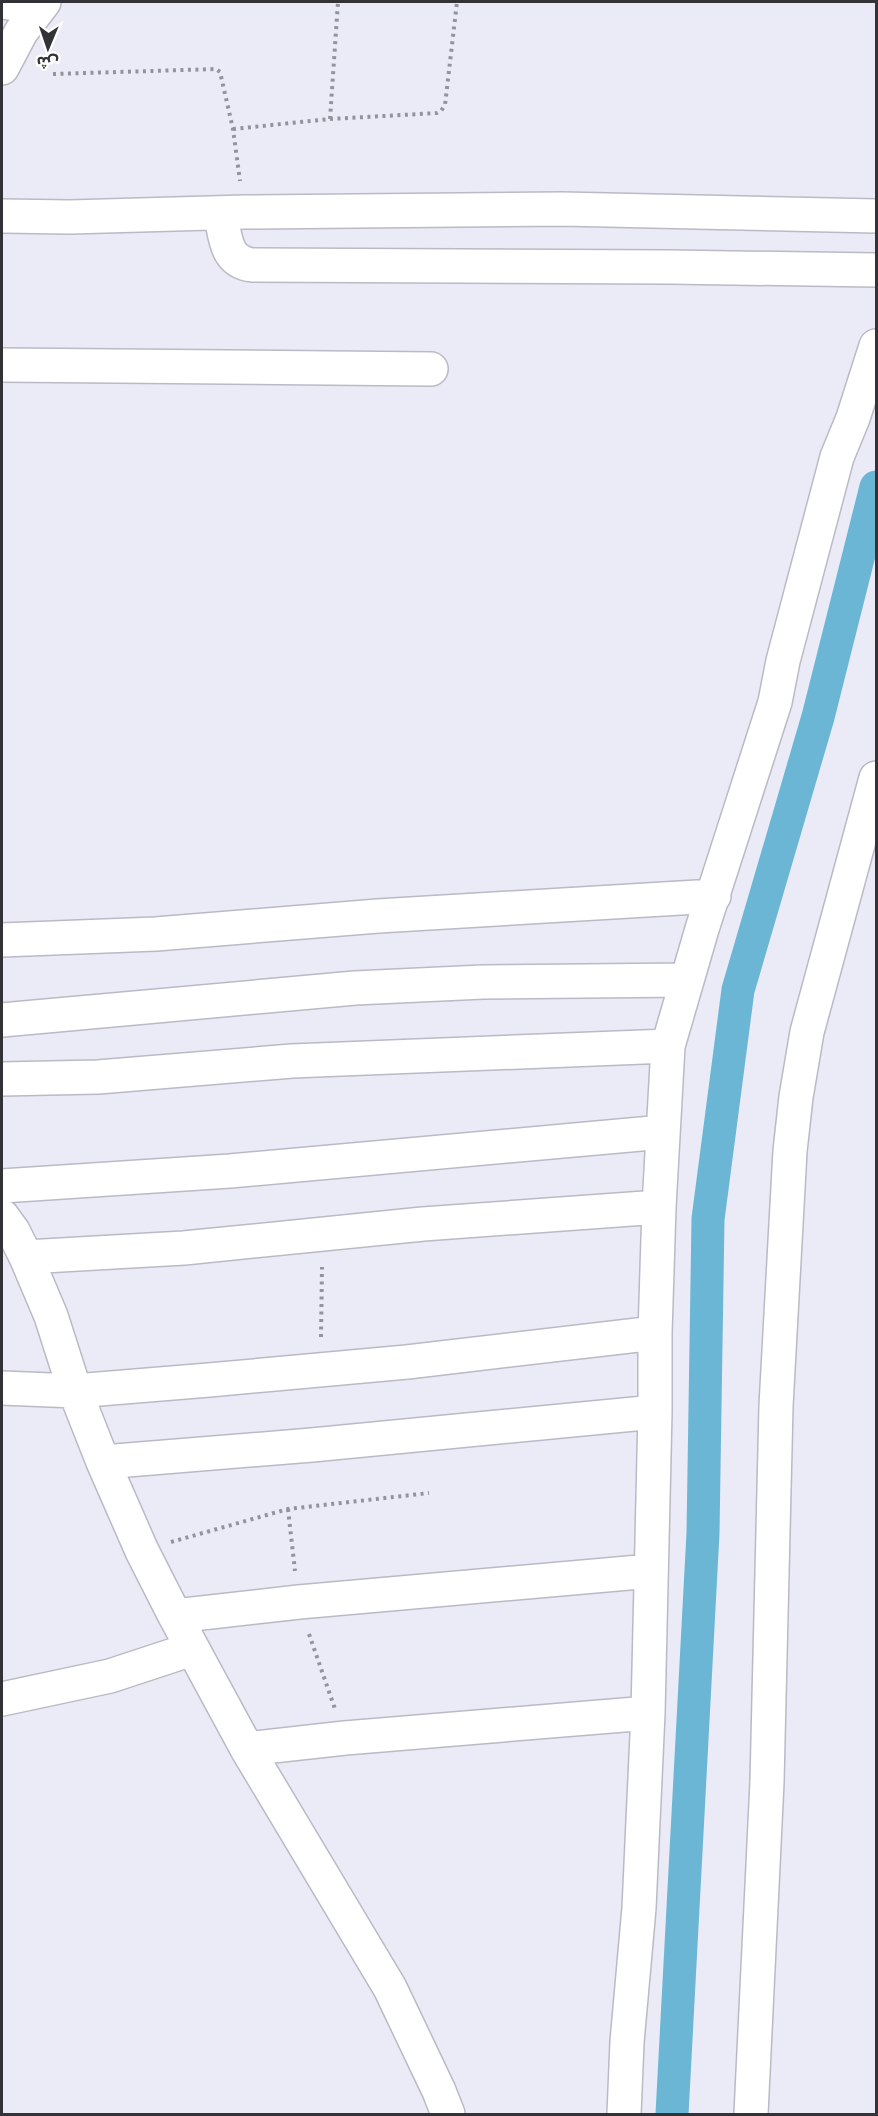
<svg xmlns="http://www.w3.org/2000/svg" width="878" height="2116" font-family="'Public Sans','Noto Sans Arabic',sans-serif">
<style>
.lines{fill:none;stroke-linecap:round;stroke-linejoin:round}
.canal{stroke:#6bb6d4;stroke-width:33}
.minor-casing{stroke:#b9bac5;stroke-width:36}
.tertiary-casing{stroke:#b9bac5;stroke-width:36}
.path{stroke:#93949b;stroke-width:4;stroke-dasharray:3 4.5;stroke-linecap:butt}
.minor{stroke:#fff;stroke-width:33}
.tertiary{stroke:#fff;stroke-width:33}
</style>
<rect width="100%" height="100%" fill="#eaebf6"/>
<g class="lines">
<path class="canal" d="M672 2114 703 1533 708 1219 738 990 818 717 876 487"/>
<g class="minor-casing">
<path id="minor" d="M3 2 39 8
M2 68 21 32 44 2
M220 213C226 236 224 261 252 265L669 267 876 270
M2 216 70 217 245 212 562 209 876 216
M2 365 431 369
M2 940 156 934 378 916 714 896
M2 1020 355 988 483 982 687 980
M2 1079 98 1077 292 1061 668 1046
M2 1186 230 1171 663 1132
M2 1216 13 1231 26 1257 51 1316 75 1391 103 1462 142 1551 175 1616 247 1749 390 1988 439 2091 448 2114
M26 1257 184 1248 423 1224 659 1207
M2 1388 75 1391 209 1380 407 1362 655 1333
M103 1462 312 1445 655 1412
M175 1616 299 1602 651 1571
M2 1699 110 1676 192 1649
M247 1749 345 1738 648 1713
M624 2114 627 2042 639 1908 648 1713 655 1412V1333L659 1207 668 1046 702 929 775 702 783 661 837 457 853 418 876 346"/>
</g>
<g class="tertiary-casing">
<path id="tertiary" d="M751 2114 767 1782 776 1406 790 1151 796 1097 807 1032 876 778"/>
</g>
<path class="path" d="M53 74 216 69 220 72 233 129 240 181
M330 119 338 2
M233 129 330 119 437 113 441 111 445 105 457 2
M321 1337 322 1267
M288 1509 295 1571
M171 1542 288 1509 429 1493
M309 1634 335 1709"/>
<use href="#minor" class="minor"/>
<use href="#tertiary" class="tertiary"/>
</g>
<rect width="878" height="2116" fill="none" stroke="#333337" stroke-width="6"/>
<g transform="translate(48 48) rotate(182)" stroke="#ffffff" stroke-width="4.5" paint-order="stroke">
<path d="M0-4.5L10 22L0 15L-10 22Z" fill="#333337"/>
<text y="-9" font-size="16" font-weight="bold" text-anchor="middle" fill="#333337">ش</text>
</g>
</svg>
